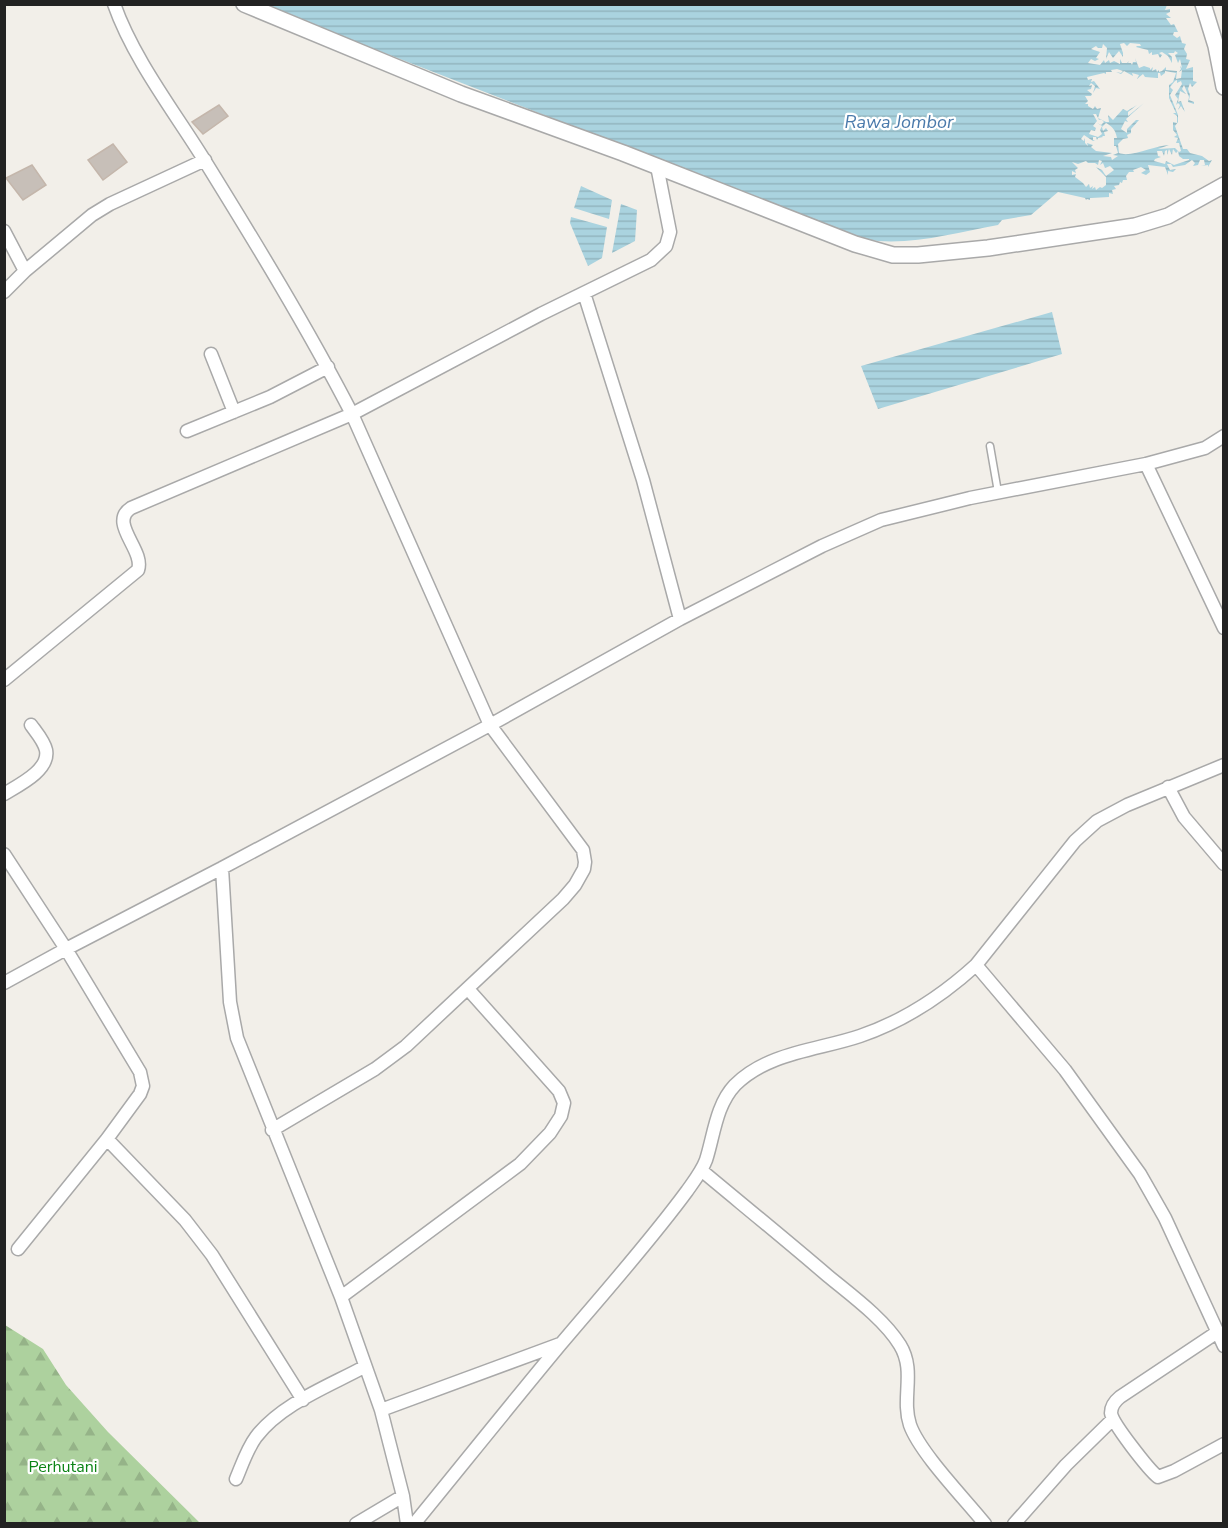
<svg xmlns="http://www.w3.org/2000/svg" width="1228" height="1528" font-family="'Nunito Sans',sans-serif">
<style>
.forest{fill:url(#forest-firs)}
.water{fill:url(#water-rules);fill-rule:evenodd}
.building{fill:#c7bfb8;stroke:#c4b6ab;stroke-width:1.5}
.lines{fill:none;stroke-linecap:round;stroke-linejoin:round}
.service-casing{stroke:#a9a9a9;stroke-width:9}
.minor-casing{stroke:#a9a9a9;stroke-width:15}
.tertiary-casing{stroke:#a9a9a9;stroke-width:18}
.service{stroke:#fff;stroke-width:6}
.minor{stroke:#fff;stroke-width:12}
.tertiary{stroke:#fff;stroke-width:15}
.labels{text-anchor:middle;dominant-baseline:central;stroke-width:4.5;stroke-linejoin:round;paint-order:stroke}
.park-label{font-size:16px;fill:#0c8416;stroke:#fff}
.water-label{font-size:18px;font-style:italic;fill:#4a7aab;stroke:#fff}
</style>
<defs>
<pattern id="forest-firs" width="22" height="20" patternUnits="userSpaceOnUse" patternTransform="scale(1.5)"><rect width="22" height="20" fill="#add19e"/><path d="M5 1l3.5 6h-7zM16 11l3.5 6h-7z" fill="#95b388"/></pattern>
<pattern id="water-rules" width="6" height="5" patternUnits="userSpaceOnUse" patternTransform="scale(1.5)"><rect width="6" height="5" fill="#aad3df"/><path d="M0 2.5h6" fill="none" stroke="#92b5bf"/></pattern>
</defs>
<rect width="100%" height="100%" fill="#f2efe9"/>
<path class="forest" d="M5 1325 43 1349 66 1385 108 1432 200 1523H5Z"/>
<path class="water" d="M261 5H1167L1165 10 1170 9V12L1166 14 1171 18H1166L1171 25 1174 24 1178 32H1174L1173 35 1177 38 1180 36 1182 43 1186 44 1184 49 1187 54 1186 59 1190 60 1186 69 1193 67V81L1197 82 1192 87 1190 83 1188 89 1190 95 1189 100 1194 102V104L1188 102 1189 97 1184 85 1182 89 1186 94 1180 91 1178 102 1181 101 1185 112 1181 106 1178 110 1180 105 1178 103 1176 105 1178 99 1175 95 1182 84 1181 81 1177 83V80L1175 81 1170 87 1173 90 1170 95 1178 115V122L1175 126 1183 149H1187L1190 153 1202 156 1209 161 1212 160 1208 167V165L1201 166 1205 165 1204 160H1200L1198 165 1193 166 1195 163 1192 160 1185 165 1173 167 1171 164H1167L1170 170 1176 169 1173 172 1168 171V175L1165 167 1148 165 1150 172 1146 175 1141 173 1146 170 1141 167 1133 170 1134 172H1129L1126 176 1127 180H1123L1122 183 1120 182 1119 185 1114 186 1116 189 1112 190 1113 194 1109 193V197L1090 198V200L1087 199 1086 200 1085 198 1058 192 1031 215 1002 220 998 225C959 232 918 244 878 241 854 239 829 225 807 217ZM1124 43 1127 46 1130 43 1140 44 1141 46H1137L1136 47 1148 50 1149 54 1152 52V55L1158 54 1160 58 1162 55 1159 53 1162 52 1168 56 1172 63V57L1168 53H1174L1175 51 1178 53 1175 55 1178 63 1180 59 1182 68 1180 66 1181 69 1179 72 1182 70 1181 78 1176 79 1177 71 1166 70V67L1162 71 1159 72V70L1157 72 1156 69 1152 71 1153 67 1150 70V68L1144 66 1139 68 1135 58 1136 62H1133L1132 65 1131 63H1128L1129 61 1127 63H1122L1120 59V64L1114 61 1110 63 1109 60 1105 63 1104 60 1100 65 1088 63 1091 59 1095 61 1099 59 1096 58 1100 52 1091 49 1096 46 1098 48H1102L1103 44 1107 48 1106 59 1109 52 1113 58 1119 51 1123 57V53L1127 55 1123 53 1120 44ZM1117 69 1123 71 1121 73 1116 72 1121 74 1124 71 1133 76 1132 73 1139 75 1137 79 1143 74 1145 77 1158 78V73H1160L1161 76 1165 73V71L1176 73 1173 82 1169 85V98L1176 113H1173L1177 116V123L1173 122V130L1177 135 1174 137 1178 138 1176 143H1179L1181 151 1179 152 1175 148 1158 149 1169 145C1156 145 1131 158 1119 153L1118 144 1123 139 1128 138 1127 135 1131 133V129L1139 120H1136L1127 129V133L1121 129 1125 121 1128 122 1126 119 1144 103 1128 116V112L1137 105 1127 111 1123 109 1113 120 1108 115 1109 122H1106L1098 118 1099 120 1101 119 1104 122 1101 125 1097 123 1102 126 1100 130 1102 134 1098 137 1089 134 1091 130 1095 131 1096 128 1093 126 1097 121 1093 114H1096L1098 118 1101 108 1097 109 1095 106 1093 109 1088 106V104H1085L1088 101 1085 96H1091L1092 94 1087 90 1091 89 1092 85 1089 86 1091 83 1095 86 1093 93 1096 88 1100 89 1094 81 1091 82 1092 79 1088 80 1087 77 1104 73 1106 74V72H1112L1111 70ZM1106 123C1111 126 1115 128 1117 138H1114V146H1116L1118 153 1113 155 1118 156 1112 160 1111 157 1103 156 1112 153 1096 151 1091 147 1093 145 1087 143 1088 146 1085 143V138L1084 141 1081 139 1084 135 1093 141 1095 140H1093V137H1096L1097 140 1098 138 1103 137 1102 136H1105L1104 132 1108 131 1106 128 1103 131 1102 127ZM1169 149 1172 155 1173 149 1176 153 1178 151 1179 156 1183 159H1189V160L1174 165 1166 161 1165 164 1154 161 1155 159 1161 157 1158 156 1157 151H1162L1164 156 1165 151 1167 150V155ZM1099 160 1102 161 1100 165 1103 163 1105 168 1110 166 1114 170 1106 176 1102 170 1096 167 1106 177V185L1102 188 1100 187 1096 190 1095 187 1092 189 1093 186 1090 188 1089 184 1086 187 1083 183 1075 177 1076 174 1072 175V171L1076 173 1075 170 1078 168 1072 162 1078 164 1086 161 1088 163H1095L1098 165Z
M581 186 612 200 609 219 574 208Z
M621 204 637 210 635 241 612 253Z
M571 217 607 227 602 258 588 266 570 223Z
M1052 312 1062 354 878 409 861 366Z"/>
<path class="building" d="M219 105 228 116 203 134 192 122Z
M113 144 127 162 103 180 88 160Z
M32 165 46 185 23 200 6 178Z"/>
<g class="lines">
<g class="service-casing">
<path id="service" d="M990 446 998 492"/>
</g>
<g class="minor-casing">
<path id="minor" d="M114 4C133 58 173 110 203 158 255 242 307 327 352 414L490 725 583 850 585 862 584 869 575 885 563 899 406 1046 375 1069 272 1130
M4 231 25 271
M4 292 25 271 92 215 110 204 205 160
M584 293 643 480 680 619
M211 354 234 412
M187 431 270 397 328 367
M1146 464 1224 628
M4 680 138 570C145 550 108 523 131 508L352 414 541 314 651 260 666 246 670 232 657 166
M1168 787 1184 817 1224 864
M4 794C19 785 50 770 46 750 44 741 36 732 31 725
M4 854 66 949 140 1072 143 1086 140 1094 107 1139 18 1249
M222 868 230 1002 237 1038 341 1297 381 1410 403 1496 407 1524
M976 965 1065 1070 1140 1174 1165 1218 1224 1346
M4 983 66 949 222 868 490 725 680 619 822 546 881 520 970 498 1146 464 1205 448 1224 436
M107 1139 185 1220 212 1255 303 1400
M701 1170C743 1205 786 1240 828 1276 851 1295 884 1319 900 1345 916 1371 901 1398 910 1425 920 1453 965 1499 985 1524
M341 1297 520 1164 550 1133 561 1116 564 1103 559 1091 468 989
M1216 1333 1120 1397C1115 1401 1111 1406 1111 1413 1112 1423 1149 1470 1158 1477L1174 1471 1224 1444
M381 1410 560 1344
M236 1479C242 1465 247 1449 256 1437 281 1404 329 1386 364 1367
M356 1524 403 1496
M414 1524C463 1464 511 1404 560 1345 603 1294 648 1244 687 1191 694 1181 702 1171 706 1160 714 1135 716 1105 735 1085 768 1052 819 1050 860 1036 904 1021 942 996 976 965L1075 841 1097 821 1127 805 1224 765
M1014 1524 1066 1465 1113 1419"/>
</g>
<g class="tertiary-casing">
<path id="tertiary" d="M244 4 461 94 623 153 855 244 893 255H918L988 248 1135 226 1168 216 1224 185
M1203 4 1216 46 1224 87"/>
</g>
<use href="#service" class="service"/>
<use href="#minor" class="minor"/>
<use href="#tertiary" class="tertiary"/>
</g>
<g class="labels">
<g class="park-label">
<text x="63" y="1467">Perhutani</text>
</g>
<g class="water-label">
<text x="899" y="122">Rawa Jombor</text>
</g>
</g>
<rect width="1228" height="1528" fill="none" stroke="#222222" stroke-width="12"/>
</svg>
